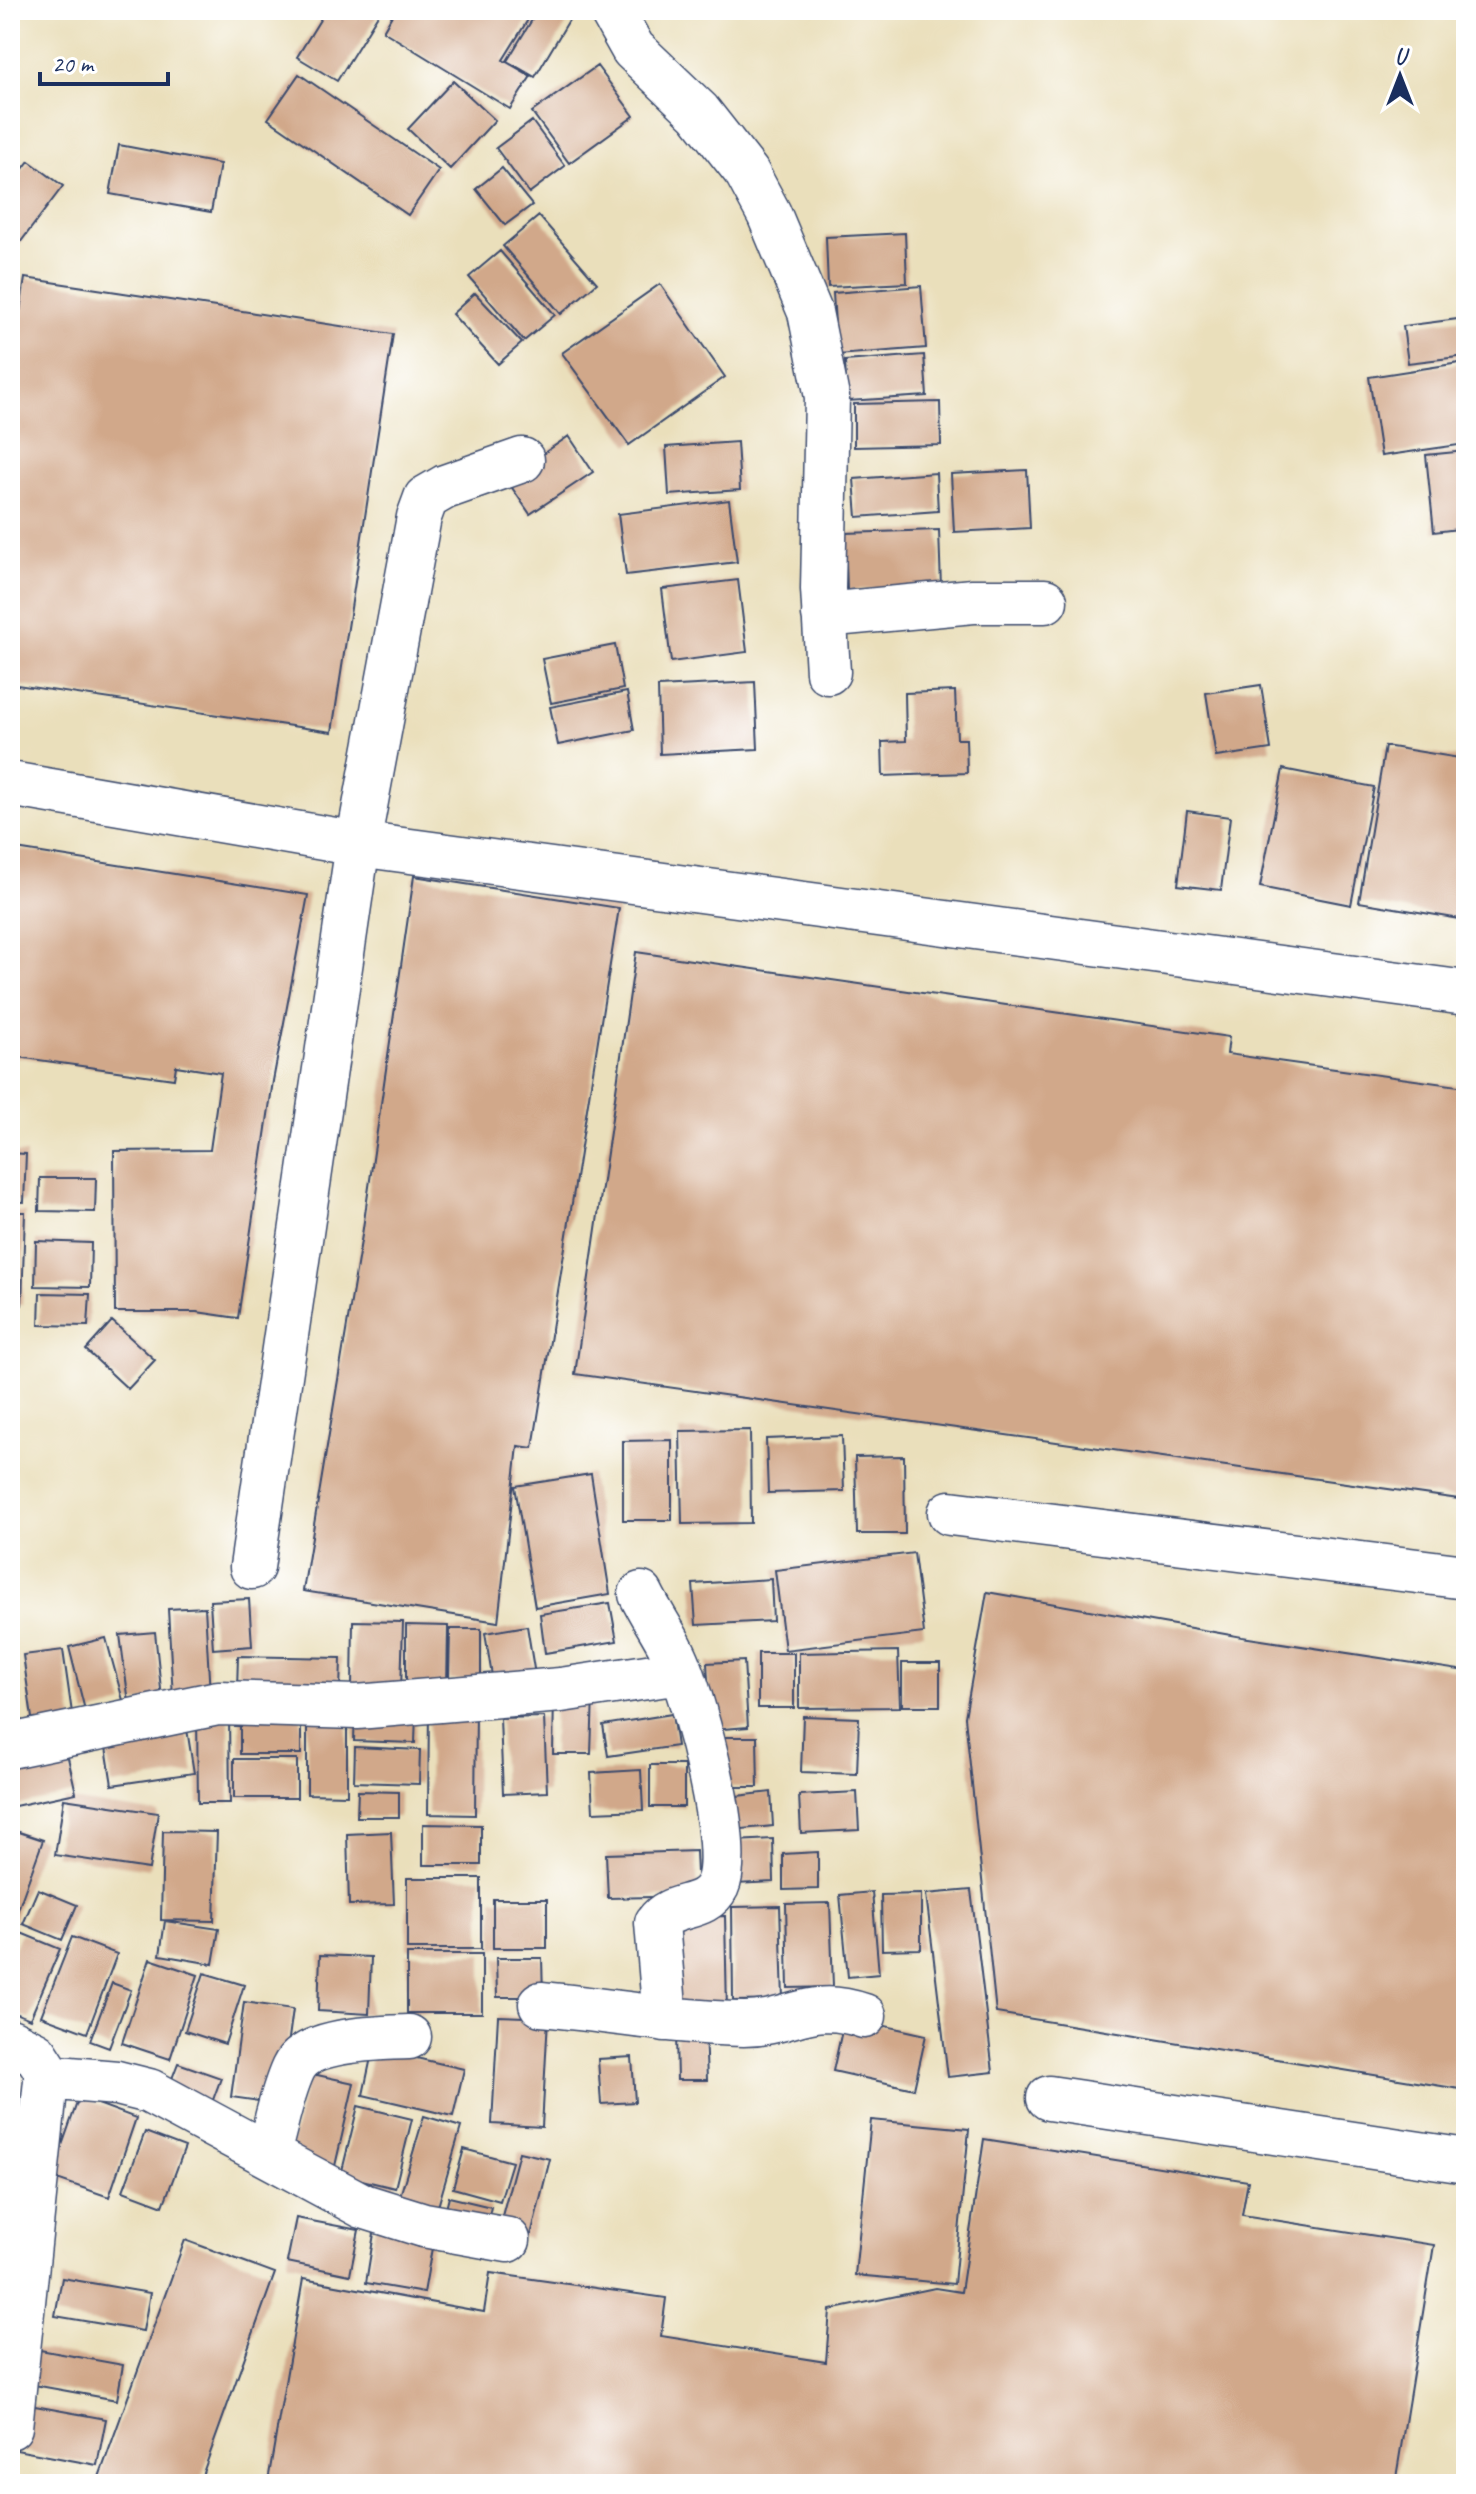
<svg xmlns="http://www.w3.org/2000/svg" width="1476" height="2494" font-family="Caveat,sans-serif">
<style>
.building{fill:#d1a88a}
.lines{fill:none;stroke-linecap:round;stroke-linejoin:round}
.minor-casing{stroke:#3a496c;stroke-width:47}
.minor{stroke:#fff;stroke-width:44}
</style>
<rect width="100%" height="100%" fill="#fff"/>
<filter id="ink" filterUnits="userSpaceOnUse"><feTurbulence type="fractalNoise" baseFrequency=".0125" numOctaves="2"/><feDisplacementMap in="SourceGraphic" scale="16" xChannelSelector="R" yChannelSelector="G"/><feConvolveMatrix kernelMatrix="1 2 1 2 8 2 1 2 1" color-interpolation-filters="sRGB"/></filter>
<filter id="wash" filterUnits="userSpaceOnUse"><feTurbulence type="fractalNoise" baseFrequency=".006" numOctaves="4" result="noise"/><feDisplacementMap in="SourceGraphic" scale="32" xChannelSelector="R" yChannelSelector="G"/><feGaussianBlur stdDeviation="1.8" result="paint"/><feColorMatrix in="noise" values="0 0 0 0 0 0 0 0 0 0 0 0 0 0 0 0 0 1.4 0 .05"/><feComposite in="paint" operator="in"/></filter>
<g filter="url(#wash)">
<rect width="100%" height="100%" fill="#eadfbb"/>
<g id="blocks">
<path class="building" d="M326 10H381L337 81 297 57Z
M395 10H423L430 14 433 10H534L503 60 531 76 510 109 383 31Z
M538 10H575L535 77 507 61Z
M597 66 634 116 569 163 532 112Z
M299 74 439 170 408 215 268 119Z
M453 81 495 120 450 169 408 129Z
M532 121 565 166 529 193 496 148Z
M119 145 220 164 211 212 110 194Z
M29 161 63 186 10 256V186Z
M502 168 532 205 505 225 476 189Z
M539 216 597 283 561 314 503 246Z
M905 233 907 283 828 287 826 237Z
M500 251 555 315 524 341 469 277Z
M25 278 393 334 332 732 10 684V378Z
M660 284 725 377 629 445 562 353Z
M921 286 926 348 837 355 833 293Z
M475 293 522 343 498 364 452 314Z
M1466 318V356L1408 363 1403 326Z
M924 355 927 396 847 401 845 361Z
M1466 362V444L1381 456 1369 377Z
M940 402 941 445 854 447V404Z
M569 436 593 472 530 514 506 479Z
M737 442 740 490 669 495 666 447Z
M1466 451V528L1434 532 1426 455Z
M1027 470 1030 528 954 532 951 474Z
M936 473 938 511 857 517 854 479Z
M729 500 737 562 626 575 618 514Z
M939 530 941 587 847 590 845 533Z
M738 580 747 652 671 662 662 589Z
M615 645 623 689 551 703 542 659Z
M755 682 758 749 660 754 658 687Z
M1261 685 1271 749 1216 757 1206 693Z
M955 691 957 739H966L967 773 883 776 882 742 906 741 905 693Z
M627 692 634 730 558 745 550 707Z
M1385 746 1466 759V920L1359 902Z
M1283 769 1374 787 1351 905 1260 887Z
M1187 811 1230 817 1221 890 1178 885Z
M10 848 308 895 273 1081 238 1318 197 1312H115L114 1151 210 1150 221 1073 176 1066 174 1079 10 1056Z
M414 876 619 908 533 1448 518 1446 498 1622 303 1591 362 1235Z
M636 952 1229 1037 1227 1054 1466 1087V1500L575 1374Z
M10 1153 26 1154 24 1202 10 1201Z
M40 1178H96L95 1212 39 1211Z
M10 1212H25L22 1305H10Z
M36 1241 91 1243 90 1287 35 1286Z
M40 1293 90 1294 88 1326 39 1325Z
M112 1321 155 1360 128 1389 86 1350Z
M750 1430 751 1523 682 1524 680 1431Z
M10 1434H14V1501H10Z
M842 1436 844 1491 768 1493 766 1439Z
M672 1440V1520H623V1441Z
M904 1456 905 1534H857L855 1457Z
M591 1474 610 1594 535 1607 515 1486Z
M914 1553 924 1633 785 1650 775 1570Z
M771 1579 773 1621 696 1625 693 1584Z
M987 1592 1242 1637 1466 1671V2090L996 2013 965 1717Z
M249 1599 252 1646 213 1649 210 1601Z
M610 1603 617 1641 545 1653 540 1614Z
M205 1607 210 1695 173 1697 168 1609Z
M353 1621 403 1622 401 1691 352 1689Z
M406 1625 448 1626 447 1687H406Z
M527 1626 535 1675 493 1682 485 1633Z
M450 1629H481V1681L449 1680Z
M155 1632 162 1699 129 1703 120 1635Z
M106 1638 124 1704 86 1714 69 1647Z
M63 1650 73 1720 33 1725 23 1655Z
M898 1651 900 1707 799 1708V1653Z
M758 1653H794V1708H758Z
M238 1656 341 1658 340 1691 237 1690Z
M744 1661 748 1727 711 1730 707 1663Z
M902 1663H940V1706H902Z
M16 1684 20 1723 10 1724V1685Z
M554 1694 593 1695 591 1754H553Z
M429 1707 476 1708 475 1815 428 1814Z
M355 1710 416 1712 415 1743 354 1741Z
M307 1712H347V1795L307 1794Z
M240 1713H301V1754H240Z
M672 1714 677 1746 608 1756 603 1725Z
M197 1715H229L230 1803H198Z
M803 1716 859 1718 857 1774 801 1772Z
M544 1717 547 1792 503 1794 500 1718Z
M186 1723 194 1773 112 1785 104 1734Z
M718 1737H757L758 1787H718Z
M64 1740 76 1793 10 1807V1752Z
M355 1747 420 1750 419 1784 354 1782Z
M234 1759H297V1798H234Z
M650 1765H684V1807H650Z
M641 1770 643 1810 593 1812 591 1773Z
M358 1791 399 1792V1817H357Z
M771 1792 773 1826 732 1830 729 1797Z
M857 1792 859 1830 801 1833 799 1795Z
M64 1799 158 1813 149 1869 55 1855Z
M423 1824 481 1825V1865H423Z
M10 1829 43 1840 10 1932Z
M163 1831 217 1832 214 1921 161 1920Z
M391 1832 394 1904 349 1905 347 1834Z
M773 1839 774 1882 736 1884 735 1841Z
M696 1851 698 1896 608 1898 606 1854Z
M818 1852V1889L783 1890V1854Z
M407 1878H481V1949H407Z
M38 1889 77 1905 62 1940 23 1924Z
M971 1890 993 2072 948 2077 926 1894Z
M872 1892 879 1974 848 1977 840 1895Z
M921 1894V1949L882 1950 881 1895Z
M493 1899H547V1948H493Z
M830 1903 833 1987 788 1988 786 1904Z
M780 1906 783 2000 733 2001 732 1907Z
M725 1916 727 2011 676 2013 673 1917Z
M165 1921 219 1929 213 1964 160 1955Z
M21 1933 60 1949 30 2019 10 2011V1959Z
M72 1937 117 1954 87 2033 41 2016Z
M407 1954H482V2013H407Z
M320 1955 371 1957 369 2014 318 2011Z
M496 1958H542L543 1997H497Z
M150 1959 198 1975 170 2059 122 2043Z
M204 1973 244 1985 225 2044 185 2031Z
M112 1983 131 1990 109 2048 90 2041Z
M244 2002 293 2009 280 2104 231 2097Z
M498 2016 548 2018 542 2127 492 2124Z
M845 2017 926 2035 914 2089 833 2071Z
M705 2031 707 2080H677L676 2033Z
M373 2048 464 2069 453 2116 363 2095Z
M632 2057 635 2102 601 2104 598 2059Z
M178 2063 221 2078 210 2108 167 2092Z
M308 2073 354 2083 335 2166 289 2157Z
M79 2097 136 2118 109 2197 51 2177Z
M358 2106 412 2119 395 2188 341 2175Z
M424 2116 461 2127 435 2217 397 2206Z
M871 2120 969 2129 954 2284 855 2275Z
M145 2132 185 2147 163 2206 123 2191Z
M984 2139 1248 2181 1242 2215 1434 2245 1395 2484H286L268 2481 303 2279 484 2312 490 2273 666 2298 661 2336 826 2362 830 2310 935 2288 961 2292Z
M464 2149 512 2162 500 2201 453 2188Z
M519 2152 550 2159 530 2239 498 2231Z
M449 2197 491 2207 485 2231 443 2221Z
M296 2218 359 2230 350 2275 287 2262Z
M376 2221 435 2231 424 2293 366 2283Z
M185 2240 275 2273 199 2484H109L98 2480Z
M62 2278 150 2293 143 2331 55 2316Z
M29 2348 123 2365 117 2400 23 2383Z
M24 2404 106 2419 97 2465 16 2450Z"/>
</g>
</g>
<g filter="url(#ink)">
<use href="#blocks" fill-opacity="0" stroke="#3a496c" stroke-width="2"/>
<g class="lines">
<g class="minor-casing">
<path id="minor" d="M611 10 633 49 699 112 747 173 769 214 810 312 827 397 823 589 828 672
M824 615 973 601H1045
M10 784 358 844 1466 993
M950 1513 1466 1577
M252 1567 358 844 419 517 426 498 445 487 522 460
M641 1594C652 1617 670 1641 679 1665 695 1706 735 1848 717 1886 704 1912 672 1901 657 1923L665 2019
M10 1746 218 1703 357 1707 561 1690 680 1672
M541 2004C609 2010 676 2023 744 2024 792 2024 810 1997 864 2016
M10 2041 36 2054 47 2071 10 2427
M46 2077 117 2083 149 2091 363 2206 424 2225 508 2240
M1049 2098 1466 2161
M268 2153C276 2126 281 2095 293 2069 307 2038 379 2038 409 2037"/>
</g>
<use href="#minor" class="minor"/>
</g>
</g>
<rect width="1476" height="2494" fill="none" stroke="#fff" stroke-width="40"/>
<g transform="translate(1400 76)" stroke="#ffffff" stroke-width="6" paint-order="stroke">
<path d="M0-6L14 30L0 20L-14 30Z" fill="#1b2f5e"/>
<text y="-12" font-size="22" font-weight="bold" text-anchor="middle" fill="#1b2f5e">U</text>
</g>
<path d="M40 72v12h128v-12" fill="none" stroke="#1b2f5e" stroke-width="4"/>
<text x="52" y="72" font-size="24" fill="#1b2f5e" stroke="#ffffff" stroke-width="6" paint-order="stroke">20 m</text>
</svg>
